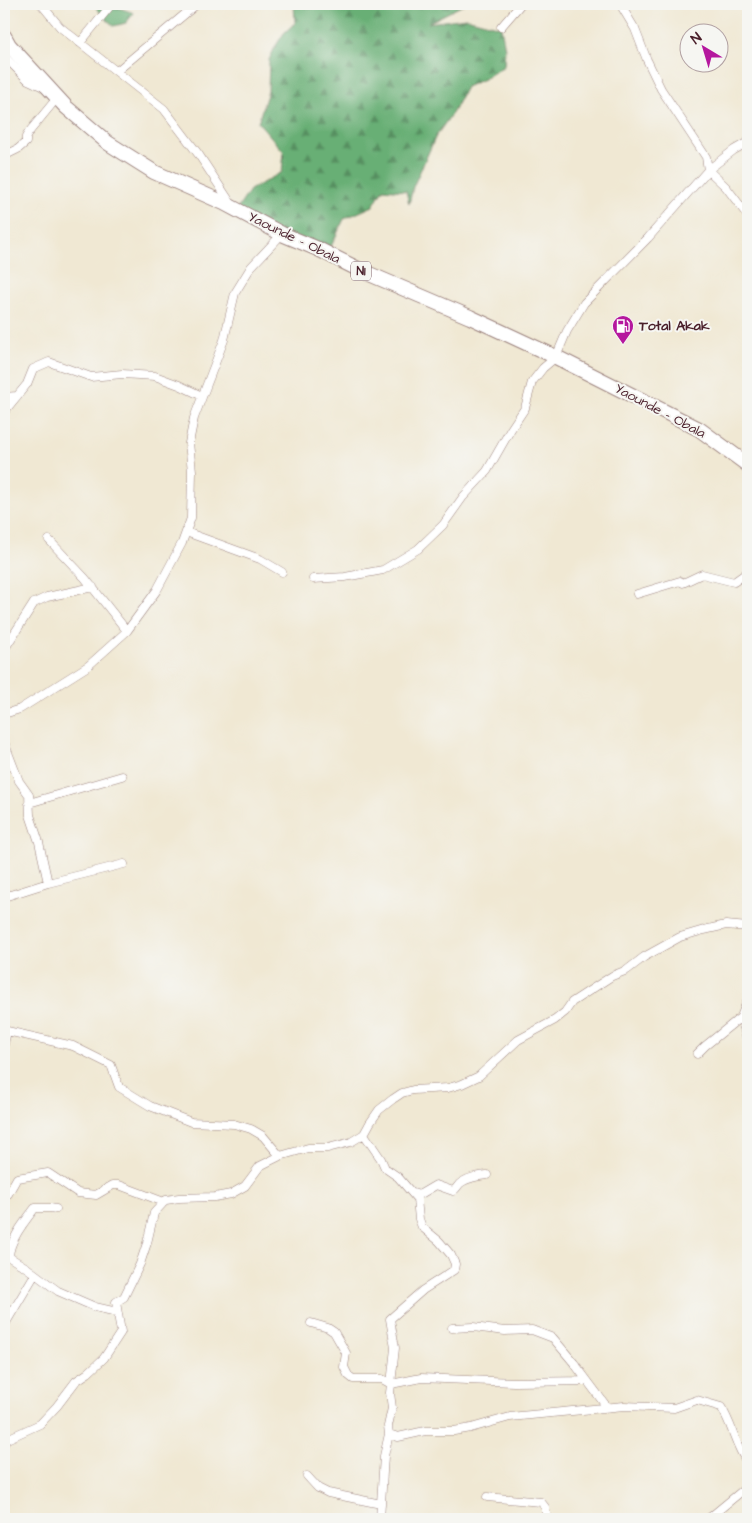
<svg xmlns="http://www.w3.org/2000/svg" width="752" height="1523" font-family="'Architects Daughter',sans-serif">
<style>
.forest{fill:url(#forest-firs);stroke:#586750}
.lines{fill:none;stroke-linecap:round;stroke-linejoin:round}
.street-casing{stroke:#9d847f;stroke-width:9}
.highway-casing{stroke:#9d847f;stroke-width:16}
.street{stroke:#fff;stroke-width:8}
.highway{stroke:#fff;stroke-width:14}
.labels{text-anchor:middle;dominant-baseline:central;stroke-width:4;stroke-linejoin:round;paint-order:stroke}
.shield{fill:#f6f6f2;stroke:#7e6067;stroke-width:1}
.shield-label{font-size:12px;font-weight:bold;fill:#4a1f2b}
.street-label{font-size:14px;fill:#4a1f2b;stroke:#f6f6f2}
.poi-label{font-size:14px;font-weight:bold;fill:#4a1f2b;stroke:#f6f6f2;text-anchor:start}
</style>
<defs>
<pattern id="forest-firs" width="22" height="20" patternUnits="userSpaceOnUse" patternTransform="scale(1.25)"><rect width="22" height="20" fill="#67af75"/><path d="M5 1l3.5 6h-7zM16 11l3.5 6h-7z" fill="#578e60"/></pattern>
</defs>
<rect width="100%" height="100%" fill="#f6f6f2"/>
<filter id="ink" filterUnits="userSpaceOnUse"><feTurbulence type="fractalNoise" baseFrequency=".02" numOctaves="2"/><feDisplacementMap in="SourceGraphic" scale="10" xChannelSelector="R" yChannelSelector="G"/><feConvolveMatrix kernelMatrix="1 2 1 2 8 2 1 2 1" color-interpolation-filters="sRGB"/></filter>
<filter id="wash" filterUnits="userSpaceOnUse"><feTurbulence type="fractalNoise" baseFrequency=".0096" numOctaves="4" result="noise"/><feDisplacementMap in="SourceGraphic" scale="20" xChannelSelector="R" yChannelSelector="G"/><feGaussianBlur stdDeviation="1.12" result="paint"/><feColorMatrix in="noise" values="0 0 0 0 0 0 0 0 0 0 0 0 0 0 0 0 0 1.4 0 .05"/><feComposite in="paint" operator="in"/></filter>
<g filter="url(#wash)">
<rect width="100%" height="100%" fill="#f0e8d3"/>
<path class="forest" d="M93 4H108L134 13 126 23 114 26 105 18Z
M294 4H465L428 23 466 18 501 27 505 49 504 66 484 79 466 87 453 112 436 136 413 187 409 204 406 191 383 189 373 206 344 219 327 255 236 211 250 190 282 172 284 152 258 122 268 91 269 60 275 47 284 33 295 23Z"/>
</g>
<g filter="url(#ink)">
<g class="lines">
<g class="street-casing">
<path id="street" d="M41 4 60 27 164 109 199 155 232 205
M620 4 635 29 647 60 661 89 706 157 708 170 726 187 748 216
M501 27 521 4
M80 43 112 4
M4 56 28 80 43 87
M117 71 197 4
M4 156 18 149 26 142V137L29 132 57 98
M4 397 17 396
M4 412 27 384 33 369 49 362 91 377 122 374 155 376 179 385 202 396
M186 532 260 559 282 572
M49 540 85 578 127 631
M313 579 345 577 383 570 418 549 443 525 463 497 487 471 511 429 525 408 532 382 543 368 556 357 567 331 584 303 648 238 708 170 734 150 748 142
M637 594 680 581 683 583 702 574 734 582 748 572
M4 647 7 645 34 603 47 597 93 587
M4 714 20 709 88 666 127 631 157 590 182 543 191 518 192 471 189 443 194 418 224 340 235 293 251 267 282 234
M4 742 19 781 29 795 30 815 39 842 48 883
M29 803 122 776
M4 897 48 883 124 864
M748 999 741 1017 748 1043
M4 1044 7 1031 73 1046 111 1065 119 1087 150 1106 191 1122 234 1124 251 1129 263 1136 280 1156
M697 1054 705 1046 741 1017
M364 1134 381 1159 385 1168 398 1177 417 1199 419 1219 422 1227 439 1241 451 1255 455 1264 454 1270 423 1290 390 1319 395 1348 390 1393 392 1408 388 1426 389 1434 398 1437 425 1431H454L471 1428 510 1417 624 1406 674 1408 697 1400 721 1407C733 1425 735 1447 748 1463
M4 1193 8 1194 17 1178 48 1173 78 1193 96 1195 113 1185H119L164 1202
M413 1193 419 1195 436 1185 453 1191C458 1188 457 1185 462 1182 470 1177 478 1176 487 1175
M56 1209 50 1208H35C25 1221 9 1241 9 1257L27 1268 58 1291 95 1307 117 1312
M311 1323 328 1328 334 1332 346 1353 344 1367 348 1375 353 1379H382L391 1384 421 1378 514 1382 587 1381
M4 1326 35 1274
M452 1328 473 1327 505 1331 532 1330 553 1338 574 1363 607 1407
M4 1444 7 1439 40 1424 57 1406 76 1381 88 1373 104 1358 121 1332 116 1302 124 1297 140 1264 147 1243 154 1213 166 1200 179 1198 215 1197 231 1194 245 1186 260 1166 280 1156 308 1148H328L351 1142 364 1134 370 1123 379 1110 393 1099 402 1093 413 1090 448 1088 462 1084 479 1076 518 1040 555 1020 565 1012 572 1002 612 976 627 970 644 957 680 937 704 930 726 925 748 927
M307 1476 318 1488 328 1493 381 1504
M487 1497 541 1502 545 1507 547 1519
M380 1519 384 1456 389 1434
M708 1519 748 1486"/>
</g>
<g class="highway-casing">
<path id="highway" d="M4 36 9 45 66 107 108 143 154 172 224 203 282 234 318 249 360 270 470 317 556 357 699 429 748 465"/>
</g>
<use href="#street" class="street"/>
<use href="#highway" class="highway"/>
</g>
</g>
<defs>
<g id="fuel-pin" transform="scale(1.125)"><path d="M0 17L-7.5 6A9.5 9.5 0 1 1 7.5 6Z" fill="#b5179e" stroke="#f6f6f2"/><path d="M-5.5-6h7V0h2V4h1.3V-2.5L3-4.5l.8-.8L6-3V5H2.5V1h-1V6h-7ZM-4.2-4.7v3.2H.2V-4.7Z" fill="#fff"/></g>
</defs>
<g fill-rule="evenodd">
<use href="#fuel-pin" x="623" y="326"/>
</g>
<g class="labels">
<rect class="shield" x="351" y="261.5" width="20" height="19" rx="4"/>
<g class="shield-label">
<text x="361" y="271">N1</text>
</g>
<g class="street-label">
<text transform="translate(294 238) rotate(26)">Yaounde - Obala</text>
<text transform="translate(660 411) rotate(28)">Yaounde - Obala</text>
</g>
<g class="poi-label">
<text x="639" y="326">Total Akak</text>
</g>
</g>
<rect width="752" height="1523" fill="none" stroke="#f6f6f2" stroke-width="20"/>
<g transform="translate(704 48) rotate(322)"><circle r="24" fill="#f6f6f2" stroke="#b1a0a2"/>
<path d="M0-4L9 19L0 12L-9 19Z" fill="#b5179e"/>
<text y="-8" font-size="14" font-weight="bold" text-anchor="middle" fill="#4a1f2b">N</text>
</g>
</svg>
